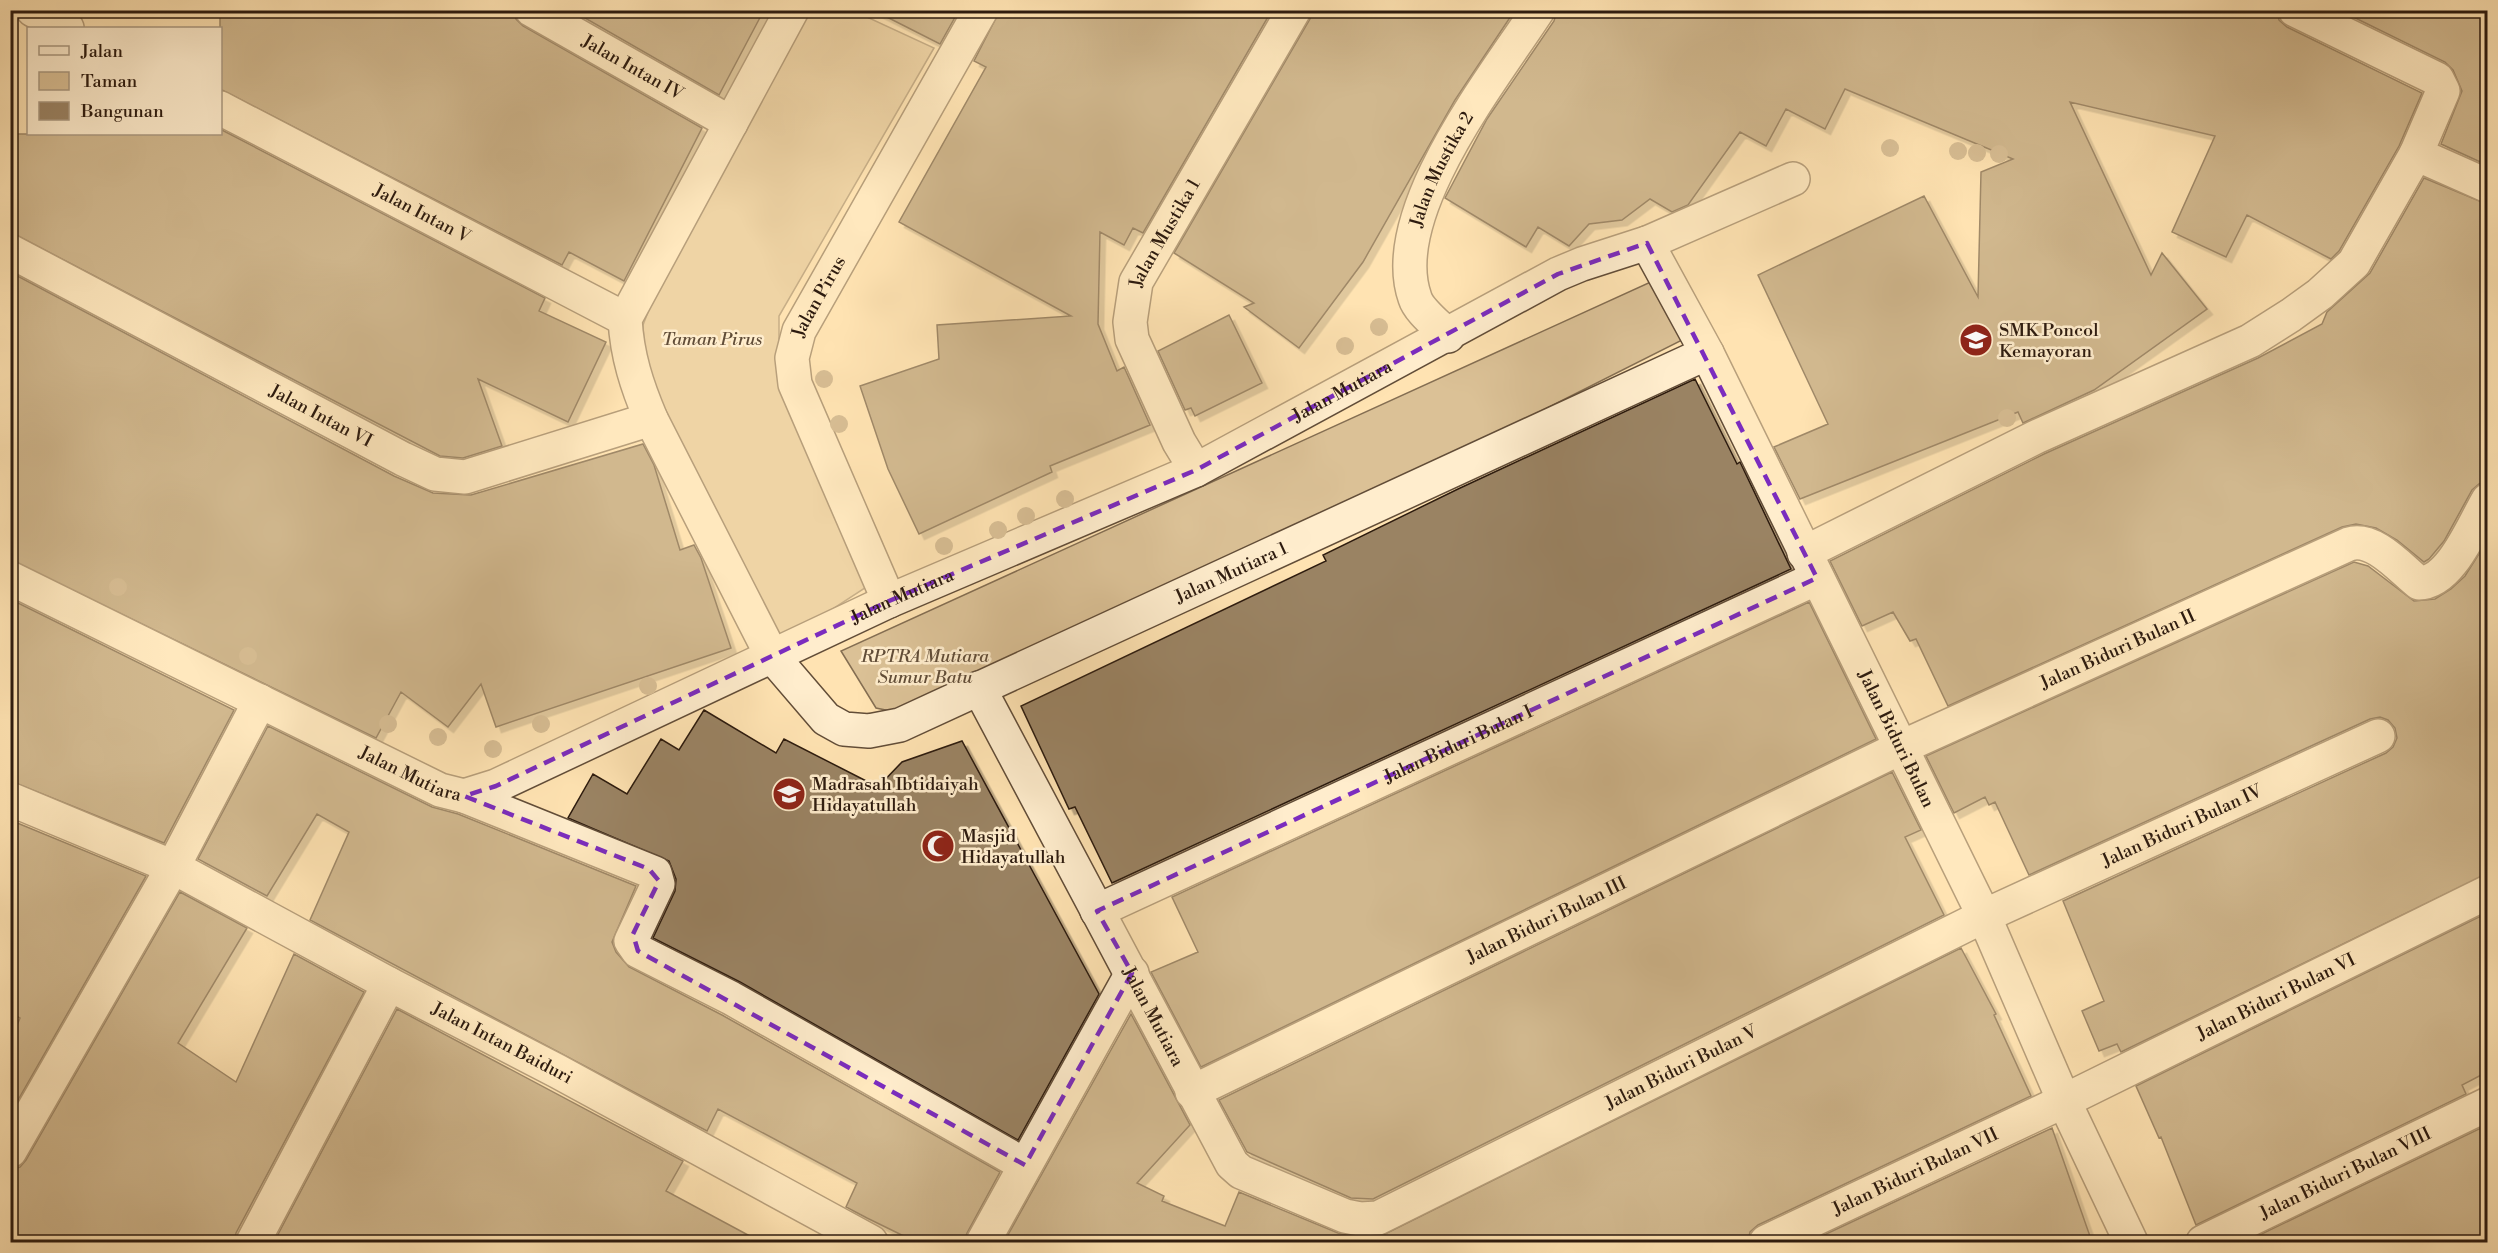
<svg xmlns="http://www.w3.org/2000/svg" width="2498" height="1253" font-family="'Libre Bodoni',serif">
<style>
.green{fill:#dbc196;stroke:#846e52;stroke-width:1.5}
.building{fill:#9a8364;stroke:#2d1b0f;stroke-width:1.5;filter:url(#shadow)}
.lines{fill:none;stroke-linecap:round;stroke-linejoin:round}
.minor-casing{stroke:#624d38;stroke-width:36}
.minor{stroke:#ffedcd;stroke-width:33}
.tree{fill:#a8906f}
.marked{fill:none;stroke:#7b2cbf;stroke-width:4.5;stroke-dasharray:12 8;stroke-linejoin:round}
.labels{text-anchor:middle;dominant-baseline:central;stroke-width:5;stroke-linejoin:round;paint-order:stroke}
.street-label{font-size:18px;fill:#2d1b0f;stroke:#ffedcd}
.poi-label{font-size:18px;fill:#2d1b0f;stroke:#ffedcd;text-anchor:start}
.park-label{font-size:18px;font-style:italic;fill:#614d38;stroke:#ffedcd}
</style>
<defs>
<filter id="shadow"><feDropShadow dx="5.5" dy="5.5" stdDeviation="0" flood-color="#0004"/></filter>
</defs>
<rect width="100%" height="100%" fill="#ffe3b2"/>
<filter id="stains"><feTurbulence type="fractalNoise" baseFrequency=".00333" numOctaves="4"/><feColorMatrix values="0 0 0 0 .2 0 0 0 0 .09 0 0 0 0 .02 0 0 0 .5 -.17"/></filter>
<radialGradient id="worn" r=".72"><stop offset=".6" stop-color="#630" stop-opacity="0"/><stop offset="1" stop-color="#630" stop-opacity=".3"/></radialGradient>
<path class="green" d="M808 11H854L934 48 779 316V384L868 586 779 644 665 437 645 362 643 325 657 289Z
M1677 270 1708 327 929 719 876 708 841 651Z"/>
<path class="building" d="M220 10H513L516 19 523 26 702 128 624 281 569 252 562 265 220 89Z
M571 10H764L719 95Z
M873 10H959L940 44Z
M1000 10H1272L1143 233 1133 228 1124 245 1100 232 1098 324 1117 371 1124 367 1150 425 1050 466 1052 472 919 534 888 469 860 386 939 359 937 325 1071 316 899 222 986 67 974 61Z
M1313 10H1515L1455 100 1363 262 1299 348 1244 307 1254 303 1174 253 1310 19Z
M1557 10H2276L2279 20 2287 27 2422 93 2399 146 2339 251 2331 259 2247 215 2226 257 2172 232 2215 136 2070 102 2151 275 2162 253 2207 309 2094 390 2023 423 2018 412 1800 499 1774 447 1828 424 1758 275 1924 196 1978 297 1981 172 2013 159 1845 89 1825 129 1786 109 1766 146 1740 132 1688 205 1672 212 1650 199 1622 220 1589 224 1569 246 1538 227 1526 247 1445 198 1487 119 1554 21Z
M2339 10H2487V165L2441 144 2462 91 2453 70 2445 62Z
M220 129 545 298 539 311 606 342 568 422 478 379 502 446 463 458 440 456 10 232V134H220Z
M2424 178 2487 204V481L2479 484 2472 490 2444 541 2429 559 2424 562 2397 540 2376 528 2356 524 2342 527 1948 706 1916 639 1910 641 1893 612 1862 626 1830 561 2044 454 2258 358 2322 324 2327 312 2370 273Z
M10 272 394 476 433 493 471 495 643 444 654 465 680 550 694 545 701 558 731 648 496 727 481 684 448 727 401 692 376 738 10 560Z
M1229 315 1262 383 1195 416 1191 408 1185 410 1158 351Z
M1695 379 1737 464 1740 462 1791 569 1112 883 1075 807 1069 809 1021 706 1326 561 1323 555 1458 489Z
M2487 541V874L2121 1052 2117 1044 2099 1051 2082 1011 2104 1001 2063 901 2386 753 2393 747 2397 738 2395 728 2388 720 2380 717 2370 719 2029 875 1995 802 1989 805 1985 797 1954 813 1926 756 2354 562 2368 566 2414 601 2435 599 2451 589 2465 576Z
M10 599 234 710 164 843 10 781Z
M1809 602 1876 739 1201 1067 1151 972 1198 952 1172 897Z
M704 710 776 753 784 739 878 787 902 762 962 741 1099 994 1018 1140 740 982 653 938 675 891 676 879 669 861 568 818 593 774 627 794 661 739 679 750Z
M268 726 432 807 458 814 636 886 612 942 616 952 629 967 722 1015 1000 1172 967 1233 964 1242H916L867 1218 846 1207 857 1183 718 1109 707 1131 310 920 349 832 317 814 267 896 198 859Z
M1892 772 1921 830 1905 837 1944 915 1373 1199 1351 1198 1247 1152 1219 1100Z
M10 820 146 876 18 1100 10 1097V1042L20 1018 10 1012Z
M180 892 247 928 178 1043 236 1082 294 954 364 992 236 1233 234 1242H10V1170L20 1167 26 1160Z
M2487 913V1072L2462 1085 2466 1094 2196 1225 2161 1137 2159 1138 2136 1086Z
M1961 948 1996 1014 1994 1015 2031 1096 1758 1225 1750 1232 1748 1242H1004L1131 1014 1190 1125 1137 1183 1164 1196 1162 1201 1225 1226 1239 1192 1338 1233 1357 1237H1379Z
M397 1009 683 1161 666 1191 761 1242H274Z
M2483 1127 2487 1137V1242H2245Z
M2052 1128 2092 1242H1809Z"/>
<g class="lines">
<g class="minor-casing">
<g id="minor">
<path d="M33 10 67 28"/>
<path id="s1" d="M532 10 731 123"/>
<path id="s2" d="M792 10 625 319C627 356 637 386 651 419L772 656 826 719 844 729 869 731 900 725 1707 353"/>
<path d="M2295 10 2437 79 2443 91 2416 154 2488 186"/>
<path id="s3" d="M220 108 625 319"/>
<path id="s4" d="M1647 243 1707 353 1984 916 2064 1101 2131 1242"/>
<path id="s5" d="M10 251 403 459 435 474 465 477 651 419"/>
<path id="s6" d="M1448 336C1438 325 1419 311 1415 298 1385 214 1493 79 1538 10"/>
<path id="s7" d="M1196 470 1179 442 1132 339 1130 322 1136 282 1294 10"/>
<path d="M1804 553 2036 437 2250 341 2291 315 2320 294 2354 263 2416 154"/>
<path id="s8" d="M10 578 440 790 464 796 496 786 889 601 1196 470 1558 274 1582 264 1647 243 1793 179"/>
<path id="s9" d="M889 601 795 384 792 358 799 331 981 10"/>
<path id="s10" d="M979 688 1232 1164 1241 1172 1345 1216 1360 1219 1378 1218 1984 916 2378 736"/>
<path d="M464 796 655 873 658 884 631 941 638 951 731 998 1025 1165"/>
<path id="s11" d="M10 799 173 867 389 984 557 1071 871 1242"/>
<path id="s12" d="M1097 911 1817 578"/>
<path id="s13" d="M1192 1092 1902 747 2349 544C2374 536 2401 569 2419 583 2451 583 2473 525 2488 500"/>
<path d="M10 1151 173 867 260 701"/>
<path d="M253 1242 389 984"/>
<path d="M983 1242 1132 973"/>
<path id="s14" d="M1766 1242 2064 1101 2488 892"/>
<path id="s15" d="M2203 1242 2488 1104"/>
</g>
</g>
<use href="#minor" class="minor"/>
</g>
<g class="tree">
<circle cx="1890" cy="148" r="9"/>
<circle cx="1958" cy="151" r="9"/>
<circle cx="1977" cy="153" r="9"/>
<circle cx="1999" cy="154" r="9"/>
<circle cx="1379" cy="327" r="9"/>
<circle cx="1345" cy="346" r="9"/>
<circle cx="824" cy="379" r="9"/>
<circle cx="2007" cy="418" r="9"/>
<circle cx="839" cy="424" r="9"/>
<circle cx="1065" cy="499" r="9"/>
<circle cx="1026" cy="516" r="9"/>
<circle cx="998" cy="530" r="9"/>
<circle cx="944" cy="546" r="9"/>
<circle cx="118" cy="587" r="9"/>
<circle cx="248" cy="656" r="9"/>
<circle cx="648" cy="686" r="9"/>
<circle cx="388" cy="724" r="9"/>
<circle cx="541" cy="724" r="9"/>
<circle cx="438" cy="737" r="9"/>
<circle cx="493" cy="749" r="9"/>
</g>
<path d="M0 0H2498V1253H0ZM1647 243 1817 578 1097 911 1132 973 1025 1165 638 951 633 934 659 881 649 869 464 796 496 786 889 601 1196 470 1558 274Z" fill="#ffe3b2" fill-opacity=".55" fill-rule="evenodd"/>
<path class="marked" d="M1647 243 1817 578 1097 911 1132 973 1025 1165 638 951 633 934 659 881 649 869 464 796 496 786 889 601 1196 470 1558 274Z"/>
<defs>
<g id="school-disc" transform="scale(1.725)"><circle r="9.5" fill="#8f2418" stroke="#ffedcd"/><path d="M0-5L7-2L0 1L-7-2ZM-4 1L0 2.5L4 1V4Q0 6-4 4Z" fill="#fff"/></g>
<g id="mosque-disc" transform="scale(1.725)"><circle r="9.5" fill="#8f2418" stroke="#ffedcd"/><path d="M3.5-4.9A6 6 0 1 0 3.5 4.9A5 5 0 1 1 3.5-4.9Z" fill="#fff"/></g>
</defs>
<g fill-rule="evenodd">
<use href="#school-disc" x="1976" y="340"/>
<use href="#school-disc" x="789" y="794"/>
<use href="#mosque-disc" x="938" y="846"/>
</g>
<g class="labels">
<g class="street-label">
<text stroke="none"><textPath href="#s1" startOffset="116">Jalan Intan IV</textPath></text>
<text stroke="none"><textPath href="#s6" startOffset="186">Jalan Mustika 2</textPath></text>
<text stroke="none"><textPath href="#s3" startOffset="228">Jalan Intan V</textPath></text>
<text stroke="none"><textPath href="#s7" startOffset="260">Jalan Mustika 1</textPath></text>
<text stroke="none"><textPath href="#s9" startOffset="330">Jalan Pirus</textPath></text>
<text stroke="none"><textPath href="#s8" startOffset="1472">Jalan Mutiara</textPath></text>
<text stroke="none"><textPath href="#s5" startOffset="352">Jalan Intan VI</textPath></text>
<text stroke="none"><textPath href="#s2" startOffset="1246">Jalan Mutiara 1</textPath></text>
<text stroke="none"><textPath href="#s8" startOffset="986">Jalan Mutiara</textPath></text>
<text stroke="none"><textPath href="#s13" startOffset="1026">Jalan Biduri Bulan II</textPath></text>
<text stroke="none"><textPath href="#s4" startOffset="555">Jalan Biduri Bulan</textPath></text>
<text stroke="none"><textPath href="#s12" startOffset="398">Jalan Biduri Bulan I</textPath></text>
<text stroke="none"><textPath href="#s8" startOffset="446">Jalan Mutiara</textPath></text>
<text stroke="none"><textPath href="#s10" startOffset="1592">Jalan Biduri Bulan IV</textPath></text>
<text stroke="none"><textPath href="#s13" startOffset="394">Jalan Biduri Bulan III</textPath></text>
<text stroke="none"><textPath href="#s14" startOffset="566">Jalan Biduri Bulan VI</textPath></text>
<text stroke="none"><textPath href="#s10" startOffset="372">Jalan Mutiara</textPath></text>
<text stroke="none"><textPath href="#s11" startOffset="550">Jalan Intan Baiduri</textPath></text>
<text stroke="none"><textPath href="#s10" startOffset="1036">Jalan Biduri Bulan V</textPath></text>
<text stroke="none"><textPath href="#s14" startOffset="165">Jalan Biduri Bulan VII</textPath></text>
<text stroke="none"><textPath href="#s15" startOffset="158">Jalan Biduri Bulan VIII</textPath></text>
</g>
<g class="poi-label">
<text x="1999" y="330">SMK Poncol<tspan x="1999" dy="21">Kemayoran</tspan></text>
<text x="812" y="784">Madrasah Ibtidaiyah<tspan x="812" dy="21">Hidayatullah</tspan></text>
<text x="961" y="836">Masjid<tspan x="961" dy="21">Hidayatullah</tspan></text>
</g>
<g class="park-label">
<text x="712" y="339">Taman Pirus</text>
<text x="925" y="656">RPTRA Mutiara<tspan x="925" dy="21">Sumur Batu</tspan></text>
</g>
</g>
<rect width="2498" height="1253" fill="none" stroke="#ffe3b2" stroke-width="36"/>
<rect x="12" y="12" width="2474" height="1229" fill="none" stroke="#2d1b0f" stroke-width="3"/>
<rect x="18" y="18" width="2462" height="1217" fill="none" stroke="#2d1b0f" stroke-width="1.5"/>
<rect x="27" y="27" width="195" height="108" fill="#ffedcd" stroke="#ab9981" stroke-width="1.5"/>
<rect x="39" y="46" width="30" height="9" fill="#ffedcd" stroke="#ab9981" stroke-width="1.5"/>
<text x="81" y="57" font-size="18" fill="#2d1b0f">Jalan</text>
<rect x="39" y="72" width="30" height="18" fill="#dbc196" stroke="#ab9981" stroke-width="1.5"/>
<text x="81" y="87" font-size="18" fill="#2d1b0f">Taman</text>
<rect x="39" y="102" width="30" height="18" fill="#9a8364" stroke="#ab9981" stroke-width="1.5"/>
<text x="81" y="117" font-size="18" fill="#2d1b0f">Bangunan</text>
<rect width="100%" height="100%" filter="url(#stains)"/>
<rect width="100%" height="100%" fill="url(#worn)"/>
</svg>
